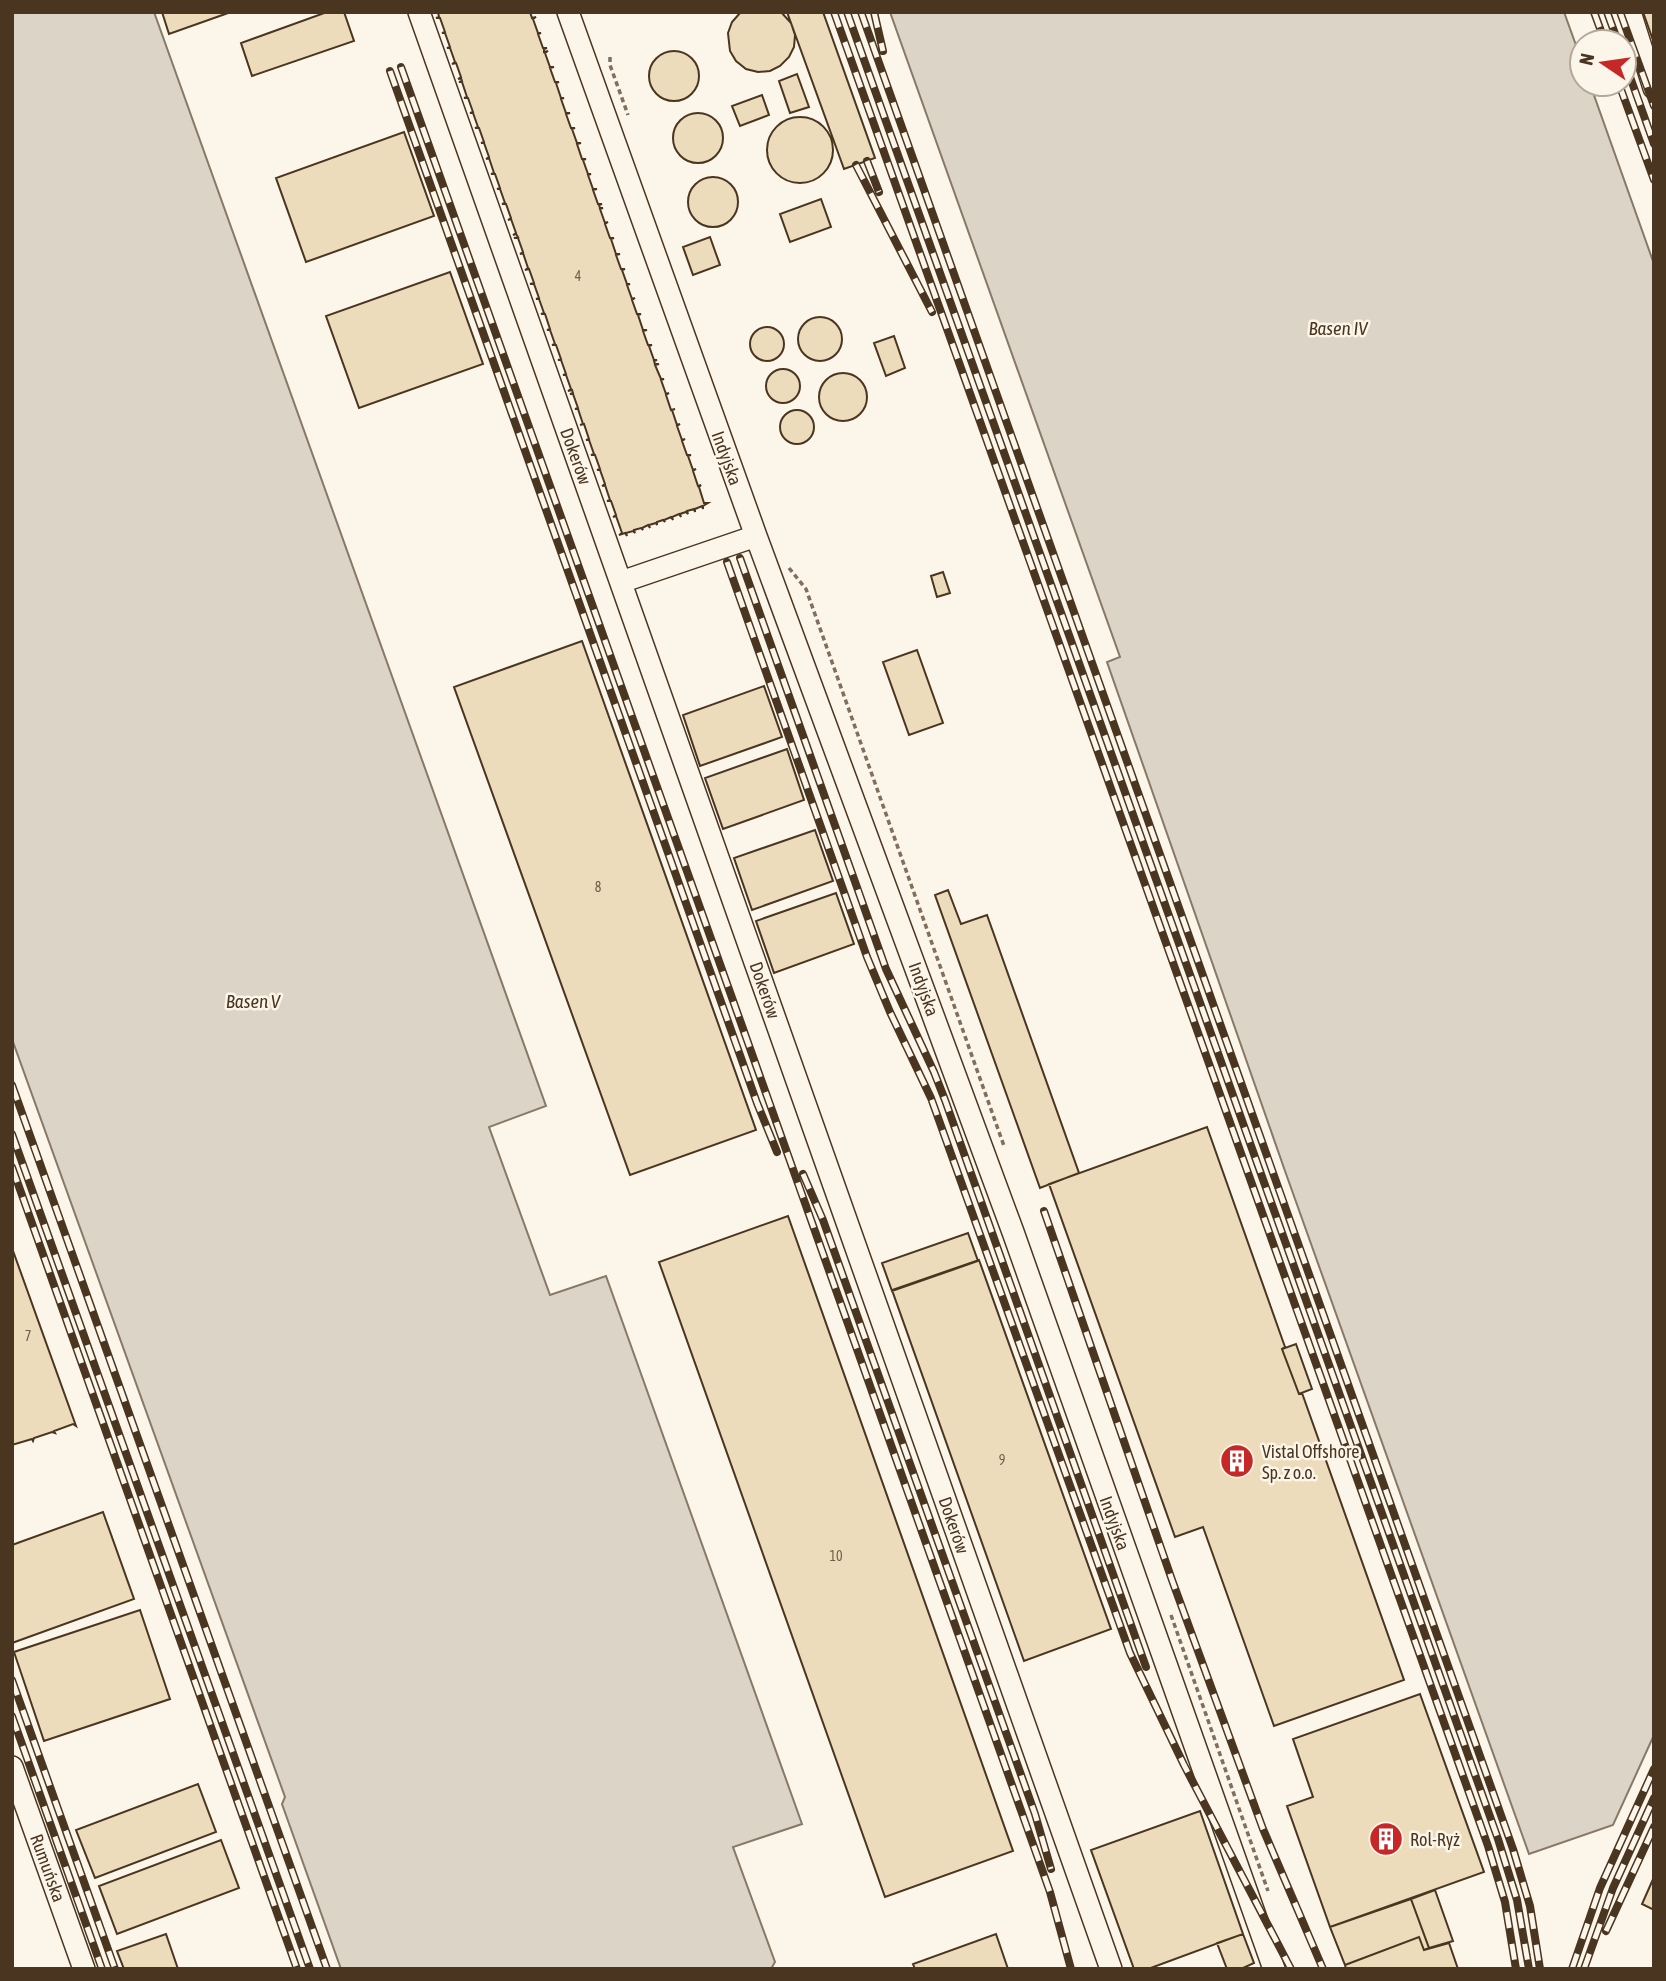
<svg xmlns="http://www.w3.org/2000/svg" width="1666" height="1981" font-family="'Asap Condensed',sans-serif">
<style>
.water{fill:#dcd4c6;stroke:#887966;stroke-width:2}
.building{fill:#ecdcbc;stroke:#4a3520;stroke-width:2}
.lines{fill:none;stroke-linecap:round;stroke-linejoin:round}
.minor-casing{stroke:#4a3520;stroke-width:24}
.path{stroke:#7f6f5c;stroke-width:3.5;stroke-dasharray:5 3.5;stroke-linecap:butt}
.minor{stroke:#fbf6e9;stroke-width:21}
.rail-casing{stroke:#4a3520;stroke-width:8}
.rail{stroke:#fbf6e9;stroke-width:5;stroke-dasharray:16;stroke-linecap:butt}
.labels{text-anchor:middle;dominant-baseline:central;stroke-width:5;stroke-linejoin:round;paint-order:stroke}
.number-label{font-size:14px;fill:#725f47}
.street-label{font-size:18px;fill:#4a3520;stroke:#fbf6e9}
.poi-label{font-size:18px;fill:#4a3520;stroke:#fbf6e9;text-anchor:start}
.water-label{font-size:19px;font-style:italic;fill:#4a3520;stroke:#fbf6e9}
</style>
<rect width="100%" height="100%" fill="#fbf6e9"/>
<path class="water" d="M12 12H154L546 1106 489 1127 550 1295 606 1276 802 1824 733 1847 775 1962 771 1969H341L282 1804 285 1797 12 1039Z
M890 12H1564L1582 62V84H1590L1654 264V1735L1613 1825 1529 1854 1285 1171 1107 662 1120 657Z"/>
<path class="building" d="M162 12H231L169 34Z
M327 12H344L354 41 252 76 241 43Z
M438 12H530L532 18 536 17 533 19 538 33H541L538 34 543 48H547L544 49V52L548 51 545 53 550 67H554L550 68 555 82H559L556 83 561 98H564L561 99 566 113H570L566 114 571 128H575L572 129 577 143H581L577 144 582 159H586L583 160 588 174H591L588 175 593 189H597L593 190 598 204H602L599 205 600 208H603L600 209 605 223 608 222 605 224 610 238H614L611 239 616 254H620L616 255 621 269H625L622 270 627 284H630L627 285 632 299 635 298 632 300 637 314H641L638 315 643 330H647L643 331 648 345H652L649 346 654 360H657L654 361 655 364H659L655 365 661 379H664L661 380 666 394 669 393 666 395 671 410 675 409 672 410 677 425 680 424 677 426 682 440 685 439 682 441 687 455H691L688 456 693 470 696 469 693 471 698 486 701 485 699 487 704 503H708L703 506V509L702 506 695 509V512L694 509 687 511 688 514 686 512 680 514 681 517 679 514 672 517 673 520 671 517 664 520 665 522 663 520 657 522V525L656 523 649 525 650 528 648 525 642 528 643 530 641 528 634 530 635 533 633 531 626 533 627 536 625 533 619 535 622 533 616 516 613 517 616 515 611 501H607L610 500 605 485 602 486 605 484 600 470H597L600 469 595 455H591L594 454 589 440H586L589 439 584 424 580 425 583 424 578 409H575L578 408 573 394H570L573 393 572 390 568 391 571 389 566 375H563L566 374 561 360H558L561 359 556 345H552L555 344 550 330H547L550 329 545 314H541L544 313 539 299H536L539 298 534 284H530L534 283 529 269 525 270 528 268 523 253 520 254 523 252 518 238H514L518 237 516 234 513 235 516 233 511 219 508 220 511 218 506 204H502L505 203 500 189H497L500 188 495 174H491L494 173 489 158 486 159 489 157 484 143H481L484 142 479 128H475L478 127 473 113H470L473 112 468 98H464L467 97 462 82H459L462 81 461 78 458 79 461 77 456 63 452 64 455 62 450 48H447L450 47 445 33H442L445 32 440 18H436L439 17Z
M781 12 791 23 795 35 794 47 789 57 780 66 770 71 758 72 746 69 736 61 730 51 728 33 732 22 740 13Z
M787 12H823L875 158 844 169Z
M1643 12H1654V43Z
M649 76a25 25 0 1 1 50 0a25 25 0 1 1-50 0Z
M797 74 809 107 790 113 779 81Z
M762 95 769 115 740 126 732 106Z
M673 138a25 25 0 1 1 50 0a25 25 0 1 1-50 0Z
M767 150a33 33 0 1 1 66 0a33 33 0 1 1-66 0Z
M404 132 434 216 306 262 276 178Z
M688 202a25 25 0 1 1 50 0a25 25 0 1 1-50 0Z
M821 199 831 227 790 242 780 214Z
M710 237 720 265 693 275 683 247Z
M450 272 483 364 359 408 326 316Z
M798 339a22 22 0 1 1 44 0a22 22 0 1 1-44 0Z
M750 344a17 17 0 1 1 34 0a17 17 0 1 1-34 0Z
M894 336 905 368 886 376 874 343Z
M766 386a17 17 0 1 1 34 0a17 17 0 1 1-34 0Z
M819 397a24 24 0 1 1 48 0a24 24 0 1 1-48 0Z
M780 427a17 17 0 1 1 34 0a17 17 0 1 1-34 0Z
M943 572 950 593 937 597 931 576Z
M582 641 756 1130 630 1175 454 687Z
M917 650 943 723 909 735 883 662Z
M764 686 782 737 700 766 683 715Z
M787 749 804 800 723 829 705 778Z
M815 830 833 881 752 910 734 858Z
M948 890 961 924 987 915 1079 1173 1040 1188 935 895Z
M836 893 854 944 774 973 756 921Z
M1207 1127 1285 1347 1282 1349 1299 1394 1302 1393 1404 1680 1274 1726 1203 1527 1175 1537 1049 1184Z
M788 1216 1013 1851 885 1897 659 1262Z
M968 1233 978 1261 892 1291 882 1263Z
M12 1248 76 1426 73 1424 54 1431 55 1433 52 1432 34 1438 33 1441 32 1439 12 1445Z
M979 1260 1111 1629 1024 1661 892 1290Z
M1296 1344 1312 1389 1299 1394 1282 1349Z
M103 1512 134 1599 12 1643V1545Z
M140 1610 170 1699 44 1741 14 1652Z
M1420 1694 1484 1872 1330 1927 1287 1806 1313 1797 1293 1739Z
M198 1784 216 1832 95 1878 76 1830Z
M1200 1811 1243 1934 1148 1969H1134L1091 1850Z
M221 1840 239 1888 117 1934 99 1886Z
M1654 1877V1910L1642 1904Z
M1435 1890 1453 1941 1429 1948 1411 1899Z
M1411 1899 1429 1948 1424 1950 1419 1937 1345 1965 1330 1927Z
M166 1934 178 1969H124L117 1951Z
M996 1934 1008 1969H915L913 1964Z
M1243 1934 1254 1963 1241 1969H1227L1217 1943Z
M1419 1937 1424 1950 1449 1943 1458 1969H1346L1345 1965Z"/>
<g class="lines">
<g class="minor-casing">
<path id="minor" d="M419 12 1111 1969
M568 12 756 536 1013 1232 1274 1969
M1630 12 1654 88
M621 582 756 536
M12 1767 84 1969"/>
</g>
<path class="path" d="M610 57V65L628 115
M789 568 806 589 1004 1146
M1171 1615 1268 1891"/>
<use href="#minor" class="minor"/>
<g class="rail-casing">
<path id="rail" d="M834 12 1488 1846 1505 1902 1516 1969
M847 12 1498 1839 1517 1900 1529 1969
M861 12 1513 1849 1530 1906 1540 1969
M874 12 883 51
M1594 12 1605 42
M1607 12 1618 42
M1620 12 1654 106
M1624 60 1654 144
M401 67 1050 1892 1071 1969
M390 71 757 1103 777 1152
M1619 84 1654 180
M867 161 879 192
M856 165 932 312
M740 558 886 969 934 1072 945 1100 1146 1667
M727 562 867 957 890 1012 931 1098 1130 1653 1184 1765 1291 1969
M12 1085 327 1969
M12 1134 310 1969
M12 1167 297 1969
M803 1174 823 1220 1035 1814 1051 1869
M1044 1211 1172 1580 1263 1829 1323 1969
M12 1680 115 1969
M12 1716 102 1969
M1606 1931 1654 1827
M1572 1969 1600 1888 1654 1769
M1584 1969 1613 1888 1654 1798"/>
</g>
<use href="#rail" class="rail"/>
</g>
<defs>
<g id="building-disc" transform="scale(1.75)"><circle r="9.5" fill="#c62828" stroke="#fbf6e9"/><path d="M-4-6H4V6H1V3H-1V6H-4ZM-2.5-4.3h1.7v1.8h-1.7ZM.8-4.3h1.7v1.8H.8ZM-2.5-1h1.7V.8h-1.7ZM.8-1h1.7V.8H.8Z" fill="#fff"/></g>
</defs>
<g fill-rule="evenodd">
<use href="#building-disc" x="1237" y="1461"/>
<use href="#building-disc" x="1386" y="1839"/>
</g>
<g class="labels">
<g class="number-label">
<text x="578" y="276">4</text>
<text x="598" y="887">8</text>
<text x="28" y="1336">7</text>
<text x="1002" y="1460">9</text>
<text x="836" y="1556">10</text>
</g>
<g class="street-label">
<text transform="translate(576 456) rotate(70)">Dokerów</text>
<text transform="translate(727 458) rotate(70)">Indyjska</text>
<text transform="translate(924 989) rotate(70)">Indyjska</text>
<text transform="translate(765 990) rotate(71)">Dokerów</text>
<text transform="translate(1115 1523) rotate(70)">Indyjska</text>
<text transform="translate(954 1525) rotate(71)">Dokerów</text>
<text transform="translate(48 1868) rotate(70)">Rumuńska</text>
</g>
<g class="poi-label">
<text x="1262" y="1451">Vistal Offshore<tspan x="1262" dy="21">Sp. z o.o.</tspan></text>
<text x="1410" y="1839">Rol-Ryż</text>
</g>
<g class="water-label">
<text x="1338" y="328">Basen IV</text>
<text x="253" y="1001">Basen V</text>
</g>
</g>
<rect width="1666" height="1981" fill="none" stroke="#4a3520" stroke-width="28"/>
<g transform="translate(1603 63) rotate(283)"><circle r="33" fill="#fbf6e9" stroke="#b4a999" stroke-width="2"/>
<path d="M0-5L12 26L0 18L-12 26Z" fill="#c62828"/>
<text y="-10" font-size="19" font-weight="bold" text-anchor="middle" fill="#4a3520">N</text>
</g>
</svg>
